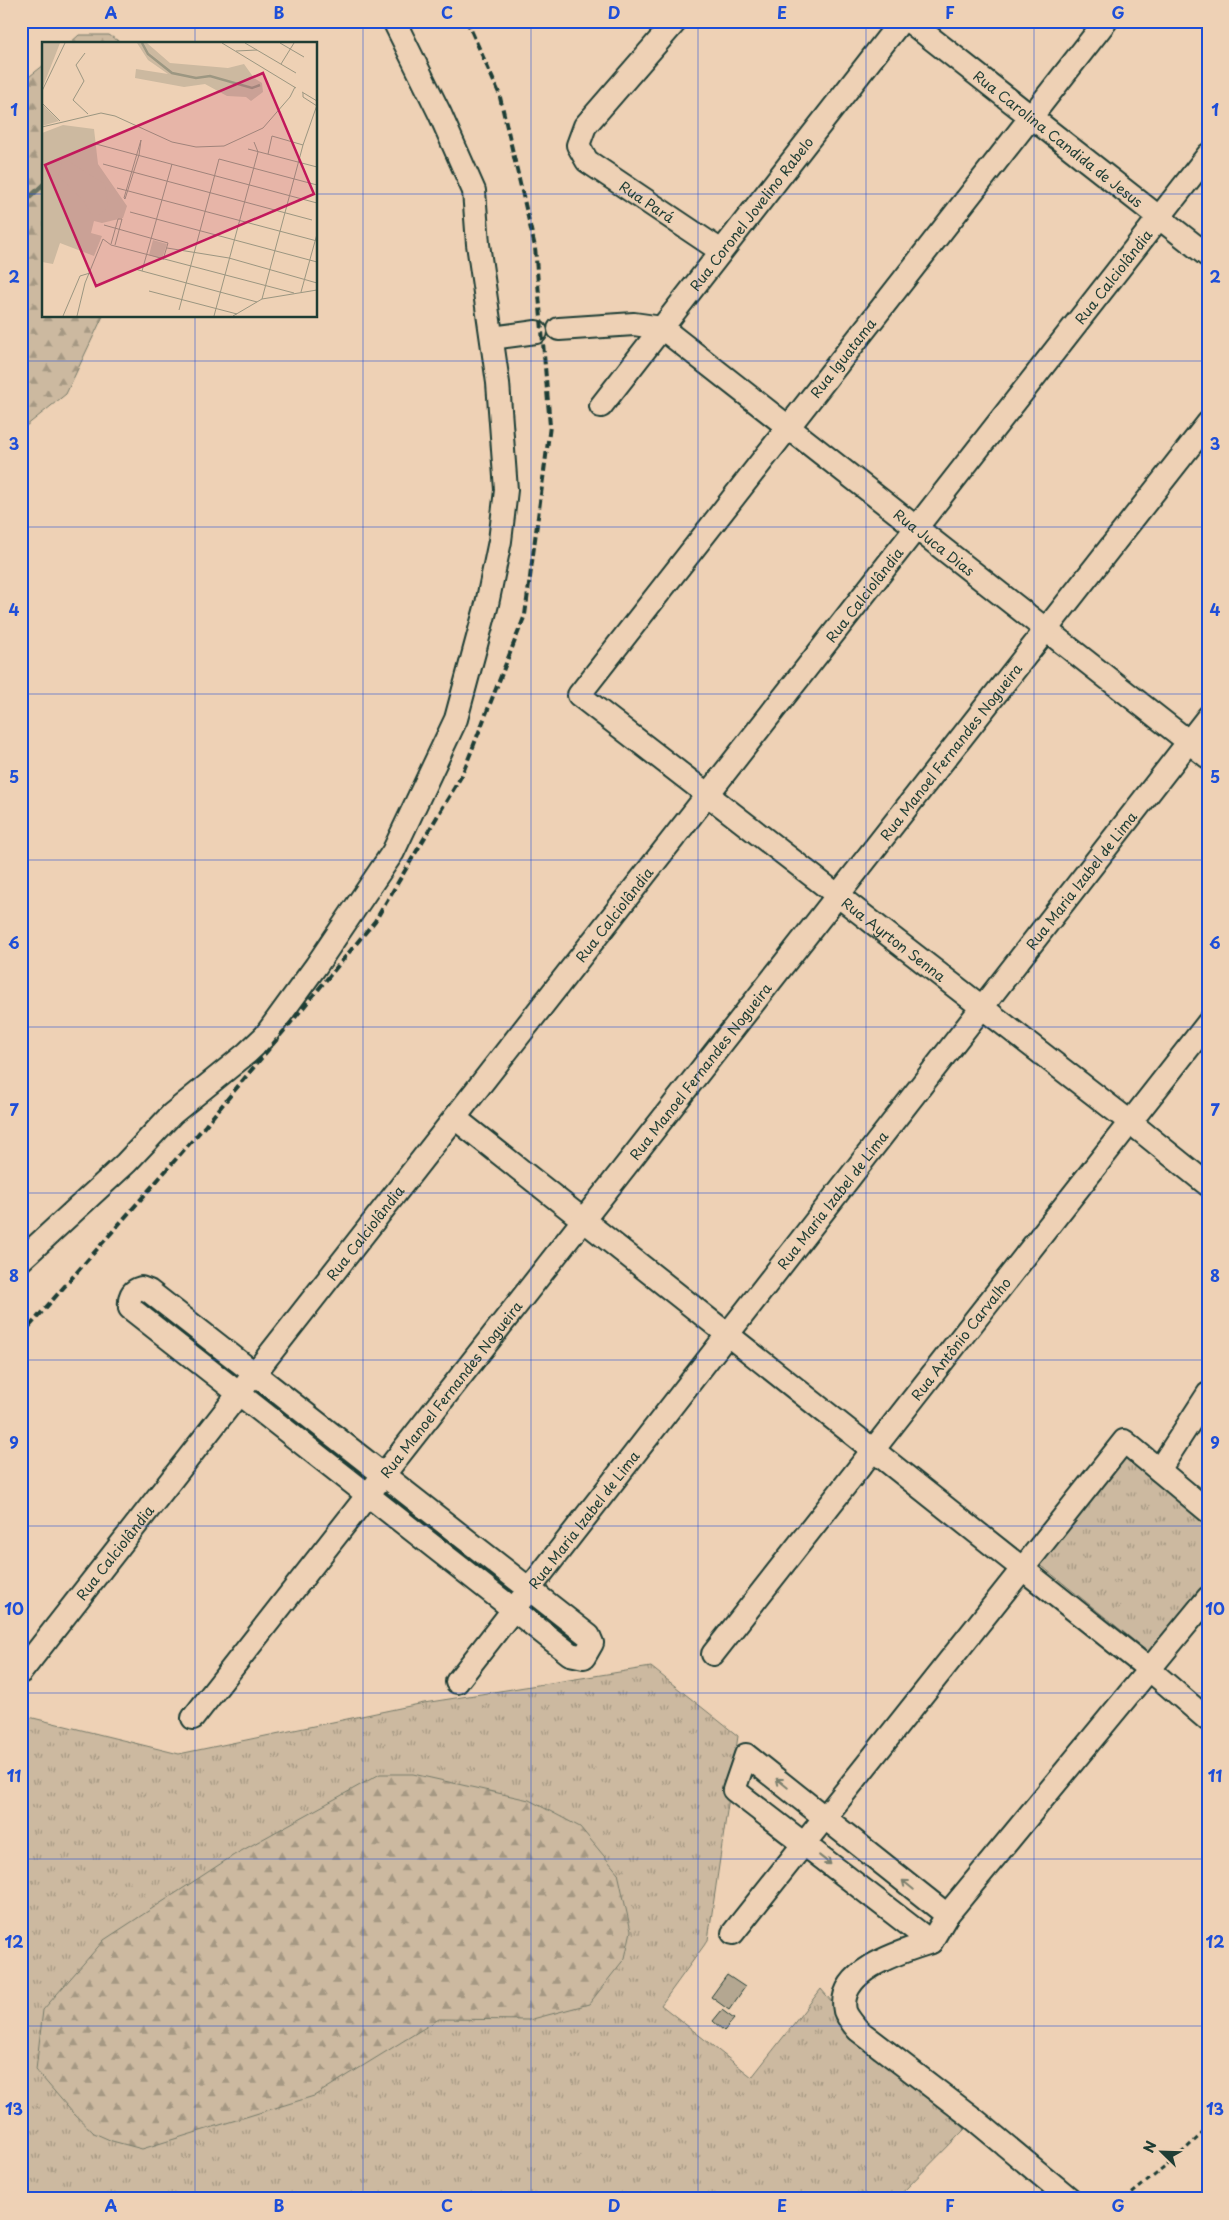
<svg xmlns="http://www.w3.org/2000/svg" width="1229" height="2220" font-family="'Playpen Sans',sans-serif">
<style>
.grass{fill:url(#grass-tufts);stroke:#767b6a}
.forest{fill:url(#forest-firs);stroke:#767b6a}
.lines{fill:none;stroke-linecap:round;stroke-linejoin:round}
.stream{stroke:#6a7363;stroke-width:5}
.building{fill:#b4a791;stroke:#1f3d34}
.minor-casing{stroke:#1f3d34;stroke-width:26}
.path{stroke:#1f3d34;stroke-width:3;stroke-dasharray:5 4;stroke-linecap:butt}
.minor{stroke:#eed1b5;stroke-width:22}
.rail{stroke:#1f3d34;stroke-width:4;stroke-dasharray:8 4;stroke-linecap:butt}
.oneway{stroke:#7c806e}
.grid{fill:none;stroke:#1d4ed8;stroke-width:1;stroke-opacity:0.55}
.labels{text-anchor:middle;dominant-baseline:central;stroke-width:5;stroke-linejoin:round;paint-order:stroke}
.street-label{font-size:14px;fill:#1f3d34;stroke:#eed1b5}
.inset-river{fill:none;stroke:#9c9782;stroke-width:2.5}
.inset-road{fill:none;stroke:#9b9681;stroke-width:1}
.view{fill:#c2185b;fill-opacity:0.15;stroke:#c2185b;stroke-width:2.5}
.inset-edge{fill:none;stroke:#1f3d34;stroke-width:2.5}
.neatline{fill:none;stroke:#1d4ed8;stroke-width:2}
.grid-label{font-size:16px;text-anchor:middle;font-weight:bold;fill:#1d4ed8}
</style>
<defs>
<pattern id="grass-tufts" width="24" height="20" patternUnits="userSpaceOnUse" patternTransform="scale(1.25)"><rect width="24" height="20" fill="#ccb9a0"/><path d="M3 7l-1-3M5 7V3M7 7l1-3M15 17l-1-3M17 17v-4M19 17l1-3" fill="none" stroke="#a59883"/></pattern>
<pattern id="forest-firs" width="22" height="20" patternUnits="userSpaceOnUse" patternTransform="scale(1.25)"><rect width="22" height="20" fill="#ccb9a0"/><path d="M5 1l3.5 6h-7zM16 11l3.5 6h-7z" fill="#a59883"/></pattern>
</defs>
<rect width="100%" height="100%" fill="#eed1b5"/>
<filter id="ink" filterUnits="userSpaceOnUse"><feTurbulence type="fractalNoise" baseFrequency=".02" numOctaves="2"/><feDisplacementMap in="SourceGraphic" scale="10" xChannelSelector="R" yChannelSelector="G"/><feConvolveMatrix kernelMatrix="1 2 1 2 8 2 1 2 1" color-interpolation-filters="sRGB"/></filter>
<g filter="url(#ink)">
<path class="grass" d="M1123 1456 1208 1524V1588L1153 1656 1038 1563Z
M651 1667 738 1736 708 1940 661 2005 752 2077 821 1989 844 2016 965 2129 896 2199H21V1715L179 1754 424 1703Z"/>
<path class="forest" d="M79 35H109L123 44H69Z
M44 65V316H103L66 394 21 430V83Z
M380 1774H413L529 1800 580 1827 618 1873 631 1931 625 1958 589 2004 529 2020 439 2019 314 2096 142 2149 112 2141 94 2133 73 2113 36 2070 43 2010 104 1940 234 1855Z"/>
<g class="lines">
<path class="stream" d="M21 209 29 198 44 184"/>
</g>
<path class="building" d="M727 1975 745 1987 729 2010 711 1997Z
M722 2010 734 2019 724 2031 713 2021Z"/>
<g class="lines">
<g class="minor-casing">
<g id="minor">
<path id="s1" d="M676 21 585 126 578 145 587 161 721 251"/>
<path id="s2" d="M909 21 1208 256"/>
<path id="s3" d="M1106 21 579 695 1130 1122 1208 1185"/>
<path id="s4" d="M559 329 634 324 662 328 1208 757"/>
<path d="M492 338 536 332"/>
<path id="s5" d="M601 406 901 21"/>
<path d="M455 1118 1150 1670 1208 1720"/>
<path d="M21 1260 126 1163 172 1114 247 1053 265 1036 316 966 393 852 456 719 487 604 500 541 506 490 498 383 478 244 474 191 440 114 394 21"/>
<path d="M141 1288 149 1291 589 1636 592 1643 584 1657 570 1654 130 1308C129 1298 130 1291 141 1288Z"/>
<path d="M1159 1470 1208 1394"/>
<path id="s6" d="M713 1654 1208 1023"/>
<path id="s7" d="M21 1672 1208 155"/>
<path id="s8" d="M457 1682 1208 717"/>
<path id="s9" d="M193 1718 1208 423"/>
<path d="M733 1933 1124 1441 1208 1511"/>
<path d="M931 1942 734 1790 746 1755 947 1915"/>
<path d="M1070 2199 974 2119 858 2030C854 2025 847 2017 845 2011 836 1970 903 1951 931 1942L947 1915 1208 1598"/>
</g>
</g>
<path class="path" d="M1125 2199 1175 2159 1208 2128"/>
<use href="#minor" class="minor"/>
<path class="rail" d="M21 1336 205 1126 375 921 462 775 525 615 550 426 535 247 499 93 467 21"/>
</g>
<defs><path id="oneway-shaft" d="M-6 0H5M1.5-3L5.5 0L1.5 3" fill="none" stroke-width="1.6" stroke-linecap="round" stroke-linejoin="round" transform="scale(1.25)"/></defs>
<g class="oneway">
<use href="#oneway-shaft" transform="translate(782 1783) rotate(-141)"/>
<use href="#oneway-shaft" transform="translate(825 1860) rotate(38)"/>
<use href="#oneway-shaft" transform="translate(908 1885) rotate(-141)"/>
</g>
</g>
<path class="grid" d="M195 21V44M363 21V2199M531 21V2199M698 21V2199M866 21V2199M1034 21V2199M21 194H44M316 194H1208M195 316V2199M21 361H1208M21 527H1208M21 694H1208M21 860H1208M21 1027H1208M21 1193H1208M21 1360H1208M21 1526H1208M21 1693H1208M21 1859H1208M21 2026H1208"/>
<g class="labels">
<g class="street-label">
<text stroke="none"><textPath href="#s2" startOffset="190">Rua Carolina Candida de Jesus</textPath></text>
<text stroke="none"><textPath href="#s1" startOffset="250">Rua Pará</textPath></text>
<text stroke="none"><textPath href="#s5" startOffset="244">Rua Coronel Jovelino Rabelo</textPath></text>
<text stroke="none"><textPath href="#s7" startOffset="1772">Rua Calciolândia</textPath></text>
<text transform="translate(843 358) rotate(-52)">Rua Iguatama</text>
<text stroke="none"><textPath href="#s4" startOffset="450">Rua Juca Dias</textPath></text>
<text stroke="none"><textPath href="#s7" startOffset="1368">Rua Calciolândia</textPath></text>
<text stroke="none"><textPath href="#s9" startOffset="1228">Rua Manoel Fernandes Nogueira</textPath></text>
<text stroke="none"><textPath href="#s8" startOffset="1016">Rua Maria Izabel de Lima</textPath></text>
<text stroke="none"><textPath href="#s7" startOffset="962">Rua Calciolândia</textPath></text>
<text stroke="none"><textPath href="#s3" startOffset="1254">Rua Ayrton Senna</textPath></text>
<text stroke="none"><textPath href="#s9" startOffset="822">Rua Manoel Fernandes Nogueira</textPath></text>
<text stroke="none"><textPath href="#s8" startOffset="611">Rua Maria Izabel de Lima</textPath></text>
<text stroke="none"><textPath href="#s7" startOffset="558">Rua Calciolândia</textPath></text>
<text stroke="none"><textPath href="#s6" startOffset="401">Rua Antônio Carvalho</textPath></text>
<text stroke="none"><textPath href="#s9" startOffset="418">Rua Manoel Fernandes Nogueira</textPath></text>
<text stroke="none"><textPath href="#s8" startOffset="206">Rua Maria Izabel de Lima</textPath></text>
<text stroke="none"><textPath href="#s7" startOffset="152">Rua Calciolândia</textPath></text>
</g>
</g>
<g transform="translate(42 42)">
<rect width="275" height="275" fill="#eed1b5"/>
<path d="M0 1H18L0 47ZM0 62 17 79 0 84ZM21 83 52 87 56 122 85 164 81 176 60 181 52 179 49 191 60 194 52 214 18 201 11 222 0 220V91ZM111 198 125 202 120 217 107 213Z" fill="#ccb9a0"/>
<path d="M95 1H105L128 21 186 26 202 22 212 36 220 41 221 50 209 59 204 55 185 54 163 42 142 45 93 36 94 27 126 32 106 18ZM26 119 63 142 66 164 58 173 49 172 41 158 16 134 20 121Z" fill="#ccb9a0"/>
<path class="inset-river" d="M100 1 106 12 130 31 154 36 168 34 210 46 218 43"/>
<path class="inset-road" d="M180 1 254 46M203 1 254 31M238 1 262 15M194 9 215 8M43 11 34 23 42 39 31 58 46 72M239 22 252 1M0 49 23 1M260 50 275 59M261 51V55L275 64M0 61 18 79M0 85 59 71 73 74 130 100 154 105 182 104 221 86 248 55 253 45M99 98 97 113 83 157 82 156ZM54 102 275 161M206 107 275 125M226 112 230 94 261 103M61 122 270 178M75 146 275 199M88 170 275 220M62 183 126 201 121 218M69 202 76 177H80L73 203M125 206 187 216 275 241M93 227 100 229 130 122M100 229 215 260M107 249 195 272M259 250 275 192M220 257 261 103 275 63M137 268 177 117 275 143M21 274 38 234 48 231M35 274 43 241 61 197 69 203 252 251M172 274 216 110 212 100M191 274 220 257 275 248"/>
<path class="view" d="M221 31 272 152 54 244 3 123Z"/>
<rect width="275" height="275" class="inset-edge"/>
</g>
<rect width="1229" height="2220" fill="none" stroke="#eed1b5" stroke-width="55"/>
<g transform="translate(1162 2152) rotate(293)" stroke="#eed1b5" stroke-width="4" paint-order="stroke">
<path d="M0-4L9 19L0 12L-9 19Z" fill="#1f3d34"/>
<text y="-8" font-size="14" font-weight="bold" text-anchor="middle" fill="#1f3d34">N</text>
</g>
<rect x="28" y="28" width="1174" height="2164" class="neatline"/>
<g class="grid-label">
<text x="111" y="19">A</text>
<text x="279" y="19">B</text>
<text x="447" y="19">C</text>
<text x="614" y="19">D</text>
<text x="782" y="19">E</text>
<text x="950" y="19">F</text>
<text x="1118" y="19">G</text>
<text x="14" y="116">1</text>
<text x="1215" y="116">1</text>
<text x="14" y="283">2</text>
<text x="1215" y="283">2</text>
<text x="14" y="450">3</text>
<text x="1215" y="450">3</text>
<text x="14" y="616">4</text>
<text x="1215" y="616">4</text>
<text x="14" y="783">5</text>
<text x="1215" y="783">5</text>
<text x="14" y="949">6</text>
<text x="1215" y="949">6</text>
<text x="14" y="1116">7</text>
<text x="1215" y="1116">7</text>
<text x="14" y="1282">8</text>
<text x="1215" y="1282">8</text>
<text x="14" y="1449">9</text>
<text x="1215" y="1449">9</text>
<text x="14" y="1615">10</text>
<text x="1215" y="1615">10</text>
<text x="14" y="1782">11</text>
<text x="1215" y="1782">11</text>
<text x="14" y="1948">12</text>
<text x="1215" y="1948">12</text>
<text x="14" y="2115">13</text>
<text x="1215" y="2115">13</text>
<text x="111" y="2212">A</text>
<text x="279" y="2212">B</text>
<text x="447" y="2212">C</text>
<text x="614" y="2212">D</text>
<text x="782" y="2212">E</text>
<text x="950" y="2212">F</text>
<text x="1118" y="2212">G</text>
</g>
</svg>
